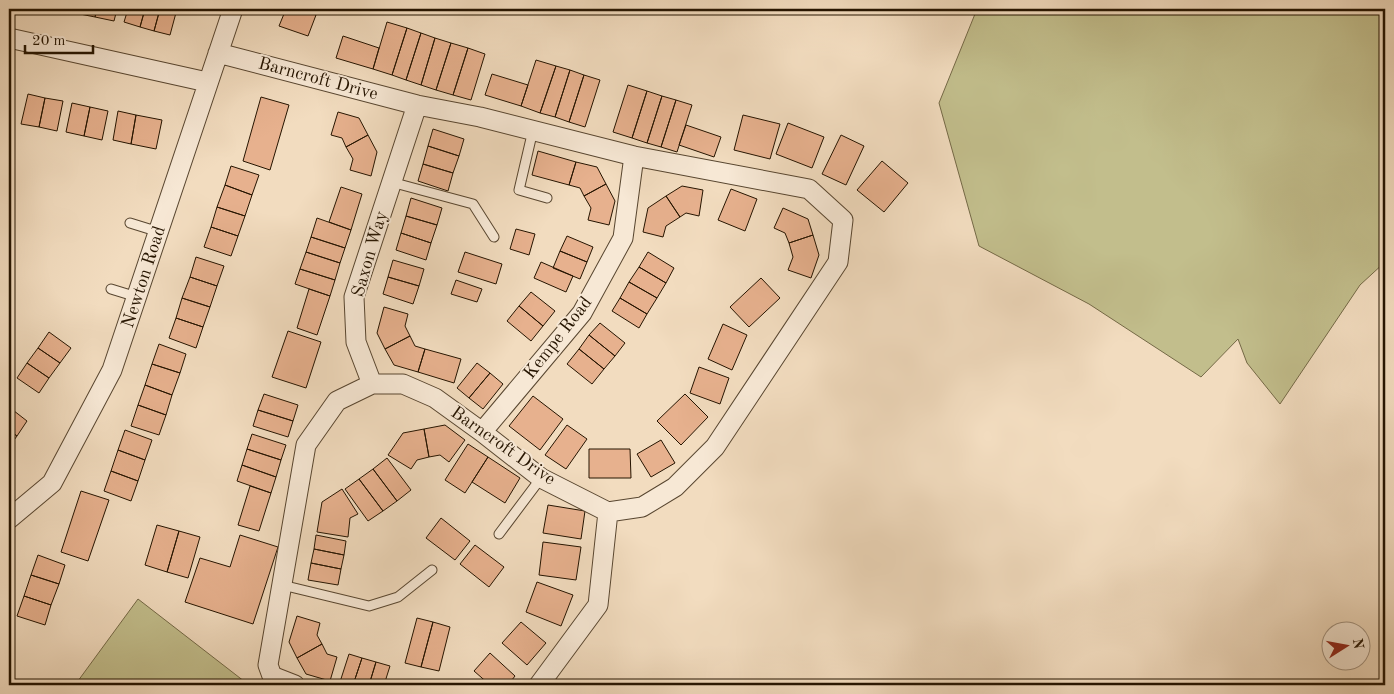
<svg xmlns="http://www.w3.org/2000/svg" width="1394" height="694" font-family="'Old Standard TT',serif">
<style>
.green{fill:#c2be8c;stroke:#746946}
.building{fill:#e7b18e;stroke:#251400}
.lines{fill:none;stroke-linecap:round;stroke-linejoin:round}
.lane-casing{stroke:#584630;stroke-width:11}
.street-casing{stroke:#584630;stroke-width:21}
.lane{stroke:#f7e8d5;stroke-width:9}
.street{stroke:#f7e8d5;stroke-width:19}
.labels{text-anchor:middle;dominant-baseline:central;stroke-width:4;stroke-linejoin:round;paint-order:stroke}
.street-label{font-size:18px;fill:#251400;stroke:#f7e8d5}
</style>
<rect width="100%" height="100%" fill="#f2dcbf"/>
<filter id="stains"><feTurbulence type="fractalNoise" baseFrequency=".004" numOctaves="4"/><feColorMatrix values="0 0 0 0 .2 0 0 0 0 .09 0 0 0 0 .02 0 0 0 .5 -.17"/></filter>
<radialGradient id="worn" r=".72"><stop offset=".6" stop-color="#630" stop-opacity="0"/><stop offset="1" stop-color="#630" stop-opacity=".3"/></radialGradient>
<path class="green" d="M977 9H1385V262L1360 285 1280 404 1247 363 1238 339 1201 377 1089 304 979 246 939 103Z
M138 599 249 685H75Z"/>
<path class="building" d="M76 9H97L95 17 75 13Z
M97 9H117L114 21 95 17Z
M128 9H145L140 27 124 22Z
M145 9H160L154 31 140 27Z
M160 9H177L170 35 154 31Z
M286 9H299L316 15 308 36 279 26Z
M387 22 407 28 392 75 373 69Z
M407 28 421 33 406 80 392 75Z
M421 33 435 38 421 85 406 80Z
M343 36 379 48 373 69 336 58Z
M435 38 451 43 436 90 421 85Z
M451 43 468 48 453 95 436 90Z
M468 48 485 54 471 100 453 95Z
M536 60 556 66 540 113 521 106Z
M556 66 570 70 555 117 540 113Z
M570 70 584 75 569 122 555 117Z
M492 74 528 85 521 106 485 95Z
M584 75 600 80 585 127 569 122Z
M628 85 647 91 632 138 613 132Z
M9 87 14 88 9 113Z
M647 91 662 96 647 143 632 138Z
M28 94 45 98 39 127 21 124Z
M662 96 676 100 661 147 647 143Z
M261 97 289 105 270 170 243 161Z
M45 98 63 101 57 131 39 127Z
M676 100 692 105 677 152 661 147Z
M72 103 90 107 84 136 66 132Z
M90 107 108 111 102 140 84 136Z
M118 111 136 115 131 144 113 140Z
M338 112 359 118 368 135 346 147 342 138 331 135Z
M136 115 162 120 156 149 131 144Z
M743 115 780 124 770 159 734 150Z
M788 123 824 137 812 168 776 154Z
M686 125 721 137 714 157 679 145Z
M433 129 464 139 459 156 428 146Z
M368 135 377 152 371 176 350 170 353 159 346 147Z
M841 135 864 146 846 185 822 174Z
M428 146 459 156 453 173 423 164Z
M538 151 576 162 569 185 532 175Z
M882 161 908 183 884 212 857 190Z
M576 162 597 167 606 184 584 196 580 188 569 185Z
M423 164 453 173 448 191 418 181Z
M231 166 259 175 252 195 225 185Z
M606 184 615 201 609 225 588 220 591 208 584 196Z
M225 185 252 195 245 216 217 207Z
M682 186 703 190 699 216 686 213 680 217 666 196Z
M341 187 362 194 351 230 329 222Z
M731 189 757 199 745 231 718 220Z
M666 196 680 217 666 226 663 237 643 232 648 208Z
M411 198 442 208 437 225 406 216Z
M217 207 245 216 238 236 211 227Z
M783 208 808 219 813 235 789 243 785 233 774 228Z
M406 216 437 225 431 243 401 233Z
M317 218 351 230 345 248 311 237Z
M211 227 238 236 231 256 204 247Z
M516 229 535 234 529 255 510 249Z
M401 233 431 243 426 260 396 250Z
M813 235 819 255 811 278 788 270 793 257 789 243Z
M567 236 593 247 587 262 560 251Z
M311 237 345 248 340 263 306 252Z
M560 251 587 262 580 279 553 268Z
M306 252 340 263 335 280 300 269Z
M465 252 502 264 496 284 458 272Z
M648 252 674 268 666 283 639 267Z
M196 257 224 266 217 286 190 277Z
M393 260 424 269 419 286 388 277Z
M541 262 573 276 566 292 534 278Z
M639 267 666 283 657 298 629 282Z
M300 269 335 280 330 296 295 284Z
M190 277 217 286 210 307 182 298Z
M388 277 419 286 413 304 383 294Z
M761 278 780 298 749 327 730 307Z
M456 280 482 289 477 302 451 294Z
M629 282 657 298 647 314 620 298Z
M309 289 330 296 317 335 297 328Z
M531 292 555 311 543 326 519 306Z
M182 298 210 307 203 327 176 318Z
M620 298 647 314 639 328 612 311Z
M519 306 543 326 531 341 507 321Z
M384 307 408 314 405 326 410 336 385 349 377 333Z
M176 318 203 327 196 348 169 338Z
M600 323 625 343 615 356 589 335Z
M723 324 747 335 732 370 708 359Z
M288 331 321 342 306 388 272 377Z
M49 332 71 348 60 363 38 348Z
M589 335 615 356 604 369 579 349Z
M410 336 415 346 425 349 418 372 394 365 385 349Z
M159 344 186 354 180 373 152 364Z
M38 348 60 363 49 378 27 363Z
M425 349 461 359 454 383 418 372Z
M579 349 604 369 592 384 567 364Z
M27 363 49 378 39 393 17 378Z
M477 363 490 373 469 398 457 388Z
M152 364 180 373 172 395 145 385Z
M699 367 729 378 720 404 690 393Z
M490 373 503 384 483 409 469 398Z
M145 385 172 395 166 415 138 405Z
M264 394 298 405 293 421 258 410Z
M685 394 708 417 681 445 657 421Z
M533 396 563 419 540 450 509 426Z
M138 405 166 415 159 435 131 426Z
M9 407 27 421 17 436 9 430Z
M258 410 293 421 288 437 253 426Z
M445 425 465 440 449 462 440 455 429 457 424 429Z
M567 425 587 439 566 469 545 455Z
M424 429 429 457 417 460 411 469 388 455 403 433Z
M9 430 17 436 9 447Z
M125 430 152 440 145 460 118 450Z
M252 434 286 445 281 460 247 449Z
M661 440 675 463 651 477 637 454Z
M468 444 488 457 465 493 445 480Z
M247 449 281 460 276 477 242 465Z
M589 449H630L631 478H589Z
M118 450 145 460 138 481 111 471Z
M488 457 520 478 505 503 472 482Z
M387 458 411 490 397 501 373 469Z
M242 465 276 477 271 493 237 481Z
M373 469 397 501 383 511 359 479Z
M111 471 138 481 131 501 104 491Z
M359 479 383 511 368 521 345 489Z
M250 486 271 493 259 531 238 525Z
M342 489 358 514 350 518 348 537 317 532 322 502Z
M81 491 109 500 88 561 61 552Z
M548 505 585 511 581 539 543 533Z
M441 518 470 541 455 560 426 538Z
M157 525 179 531 167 572 145 565Z
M179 531 200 537 188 578 167 572Z
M240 535 278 547 253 624 185 602 200 558 230 567Z
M316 535 346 541 344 555 314 549Z
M543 542 581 547 576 580 539 575Z
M475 545 504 567 489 587 460 564Z
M314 549 344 555 341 569 311 563Z
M38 555 65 565 59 584 31 575Z
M311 563 341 569 338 585 308 580Z
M31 575 59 584 51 605 24 596Z
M537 582 573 595 561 626 526 612Z
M24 596 51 605 45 625 17 616Z
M297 616 320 623 317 635 322 644 297 658 289 642Z
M417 618 433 622 421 667 405 663Z
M433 622 450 627 439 671 421 667Z
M521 622 546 643 527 665 502 643Z
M322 644 327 654 337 657 330 681 306 674 297 658Z
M490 653 515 676 508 685H490L474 671Z
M349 654 362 658 353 685H339Z
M362 658 376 662 369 685H353Z
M376 662 390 666 384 685H369Z"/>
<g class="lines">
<g class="lane-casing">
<path id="lane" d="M533 130 519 190 547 198
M391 182 473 204 494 237
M130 223 159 232
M111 289 137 297
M499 534 541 478
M282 585 369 606 398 597 432 570"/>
</g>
<g class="street-casing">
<path id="street" d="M9 38 207 82
M218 53 417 105 480 117 634 156 809 189 843 220 838 262 715 447 675 487 642 507 608 512 541 478 482 432 435 398 403 384H372L337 401 306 445 268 665 272 676 295 685
M372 384 356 342 354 297 417 105
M482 432 582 313 623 238 634 156
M9 519 52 483 112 370 233 9
M539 685 598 605 608 512"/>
</g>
<use href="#lane" class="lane"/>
<use href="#street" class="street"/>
</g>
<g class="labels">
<g class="street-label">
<text transform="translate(318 79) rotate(15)">Barncroft Drive</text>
<text transform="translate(370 254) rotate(-74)">Saxon Way</text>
<text transform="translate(144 277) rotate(-72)">Newton Road</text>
<text transform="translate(558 338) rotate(-52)">Kempe Road</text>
<text transform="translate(503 446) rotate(35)">Barncroft Drive</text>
</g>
</g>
<rect width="1394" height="694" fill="none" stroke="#f2dcbf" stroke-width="30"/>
<rect x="10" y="10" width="1374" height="674" fill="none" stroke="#251400" stroke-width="2.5"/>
<rect x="15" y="15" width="1364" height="664" fill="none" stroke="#251400"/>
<g transform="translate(1346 646) rotate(79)"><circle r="24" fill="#f7e8d5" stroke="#a39380"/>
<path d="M0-4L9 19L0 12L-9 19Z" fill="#8f2418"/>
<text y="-8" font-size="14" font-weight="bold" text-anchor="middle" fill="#251400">N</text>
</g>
<path d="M25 45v8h68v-8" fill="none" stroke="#251400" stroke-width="2.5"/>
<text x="32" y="45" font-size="15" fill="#251400" stroke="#f7e8d5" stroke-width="4" paint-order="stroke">20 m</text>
<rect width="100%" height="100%" filter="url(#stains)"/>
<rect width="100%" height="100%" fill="url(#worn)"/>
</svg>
